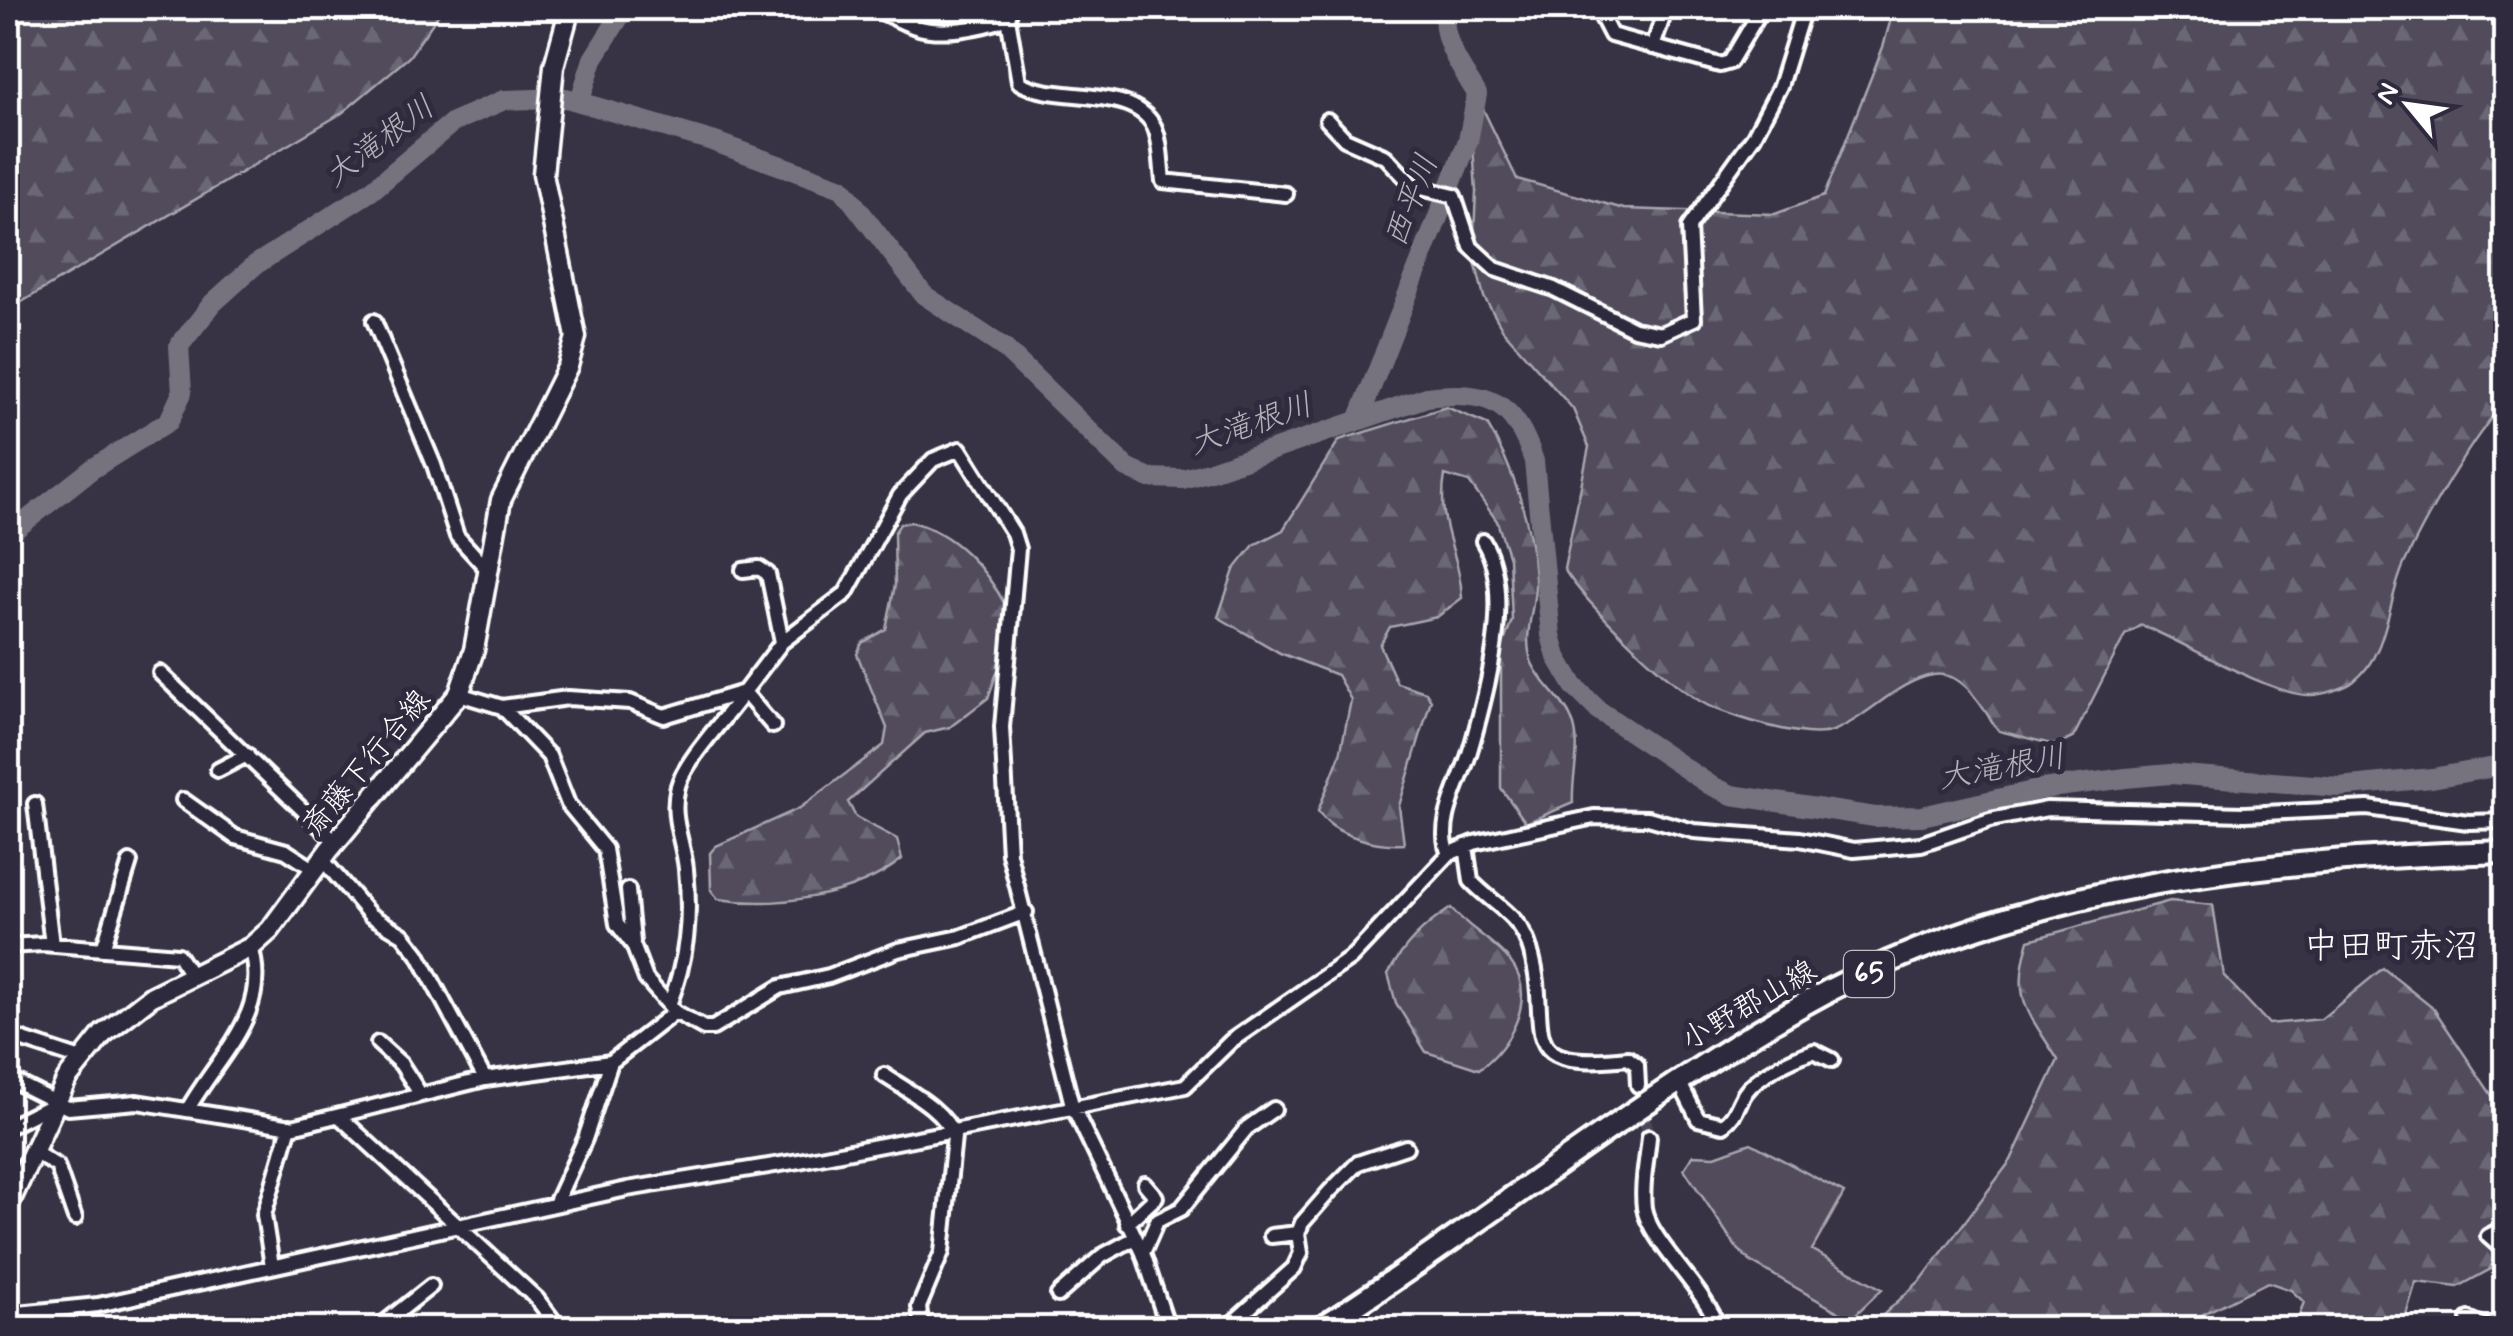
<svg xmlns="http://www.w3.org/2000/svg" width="2513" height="1336" font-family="Mynerve,'Klee One',sans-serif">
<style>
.forest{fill:url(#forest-firs);stroke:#a8a6ae;stroke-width:2.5}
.park{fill:#514c5c;stroke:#a8a6ae;stroke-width:2.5}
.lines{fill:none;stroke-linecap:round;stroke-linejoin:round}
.river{stroke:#76737f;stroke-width:20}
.street-tunnel{stroke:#4b4758;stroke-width:12;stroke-dasharray:12 6;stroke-linecap:butt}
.street-casing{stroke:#fff;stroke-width:20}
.secondary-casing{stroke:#fff;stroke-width:25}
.primary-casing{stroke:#fff;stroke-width:28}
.street{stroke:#2f2a3d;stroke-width:12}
.secondary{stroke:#2f2a3d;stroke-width:18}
.primary{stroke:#2f2a3d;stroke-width:20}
.labels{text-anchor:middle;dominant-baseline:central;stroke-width:10;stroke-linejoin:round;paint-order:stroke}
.shield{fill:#2f2a3d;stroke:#c1bfc5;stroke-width:2.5}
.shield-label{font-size:28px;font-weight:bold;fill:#fff}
.street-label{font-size:30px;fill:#fff;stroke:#2f2a3d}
.water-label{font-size:32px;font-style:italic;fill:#b4b2b9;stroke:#2f2a3d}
.quarter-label{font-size:35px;fill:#fff;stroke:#2f2a3d}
</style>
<defs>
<pattern id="forest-firs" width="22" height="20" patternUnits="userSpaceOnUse" patternTransform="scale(2.5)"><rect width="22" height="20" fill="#514c5c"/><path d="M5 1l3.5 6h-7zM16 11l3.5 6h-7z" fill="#6b6774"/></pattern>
</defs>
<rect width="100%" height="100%" fill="#373345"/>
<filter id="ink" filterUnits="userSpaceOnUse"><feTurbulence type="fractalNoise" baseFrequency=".01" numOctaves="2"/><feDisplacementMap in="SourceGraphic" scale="20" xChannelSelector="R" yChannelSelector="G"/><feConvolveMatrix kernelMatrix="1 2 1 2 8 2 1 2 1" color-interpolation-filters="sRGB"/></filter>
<g filter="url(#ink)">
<path class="forest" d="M8 8H443L409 57 342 113 8 310Z
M1894 8H2505V400C2465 450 2433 504 2405 562 2387 599 2389 654 2354 681 2346 688 2322 695 2311 695 2275 698 2181 640 2141 625L2125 635 2073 738 2055 745 1999 731C1983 711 1965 669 1933 675 1897 681 1867 718 1833 731 1806 741 1734 717 1707 705 1672 688 1585 603 1564 569L1589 447 1573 409 1503 330 1484 297 1473 254 1476 192 1471 113 1482 107 1517 179 1624 209 1775 214 1824 196 1883 47Z
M1446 407 1487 424C1514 468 1532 526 1535 578 1537 606 1521 634 1532 663 1541 684 1564 699 1572 720 1583 748 1571 774 1573 803L1526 823 1501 788V650L1512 620 1509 558 1497 521 1469 482 1445 475C1436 527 1460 551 1462 598L1437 617 1390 627 1380 645 1397 683 1426 692 1431 700 1399 806 1404 844C1376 846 1333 836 1318 811L1340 755 1351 700 1337 675 1280 653 1218 617 1234 570 1254 545 1283 530 1339 440Z
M911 522C955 532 987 570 1007 608L1000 664 988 698 950 727 925 733 848 802 856 817 897 839 902 859C856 897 775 908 718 899L711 890 710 853 716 846 800 808 884 745 887 728 857 654 862 643 886 629 895 585 894 533 900 524Z
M2170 901 2213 905 2224 976 2269 1024 2321 1019 2383 968 2434 1009 2505 1115 2502 1248 2489 1270 2458 1287 2416 1282 2402 1328H2294L2304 1302 2291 1290 2268 1282 2175 1328 2104 1318 2090 1328H1869L1922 1279 2011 1160 2058 1060C2027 1010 2011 999 2029 940Z
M1451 908C1468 928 1494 941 1510 961 1538 996 1511 1047 1479 1069L1426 1052 1396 1003 1388 974C1405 944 1422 927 1451 908Z"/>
<path class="park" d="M1751 1143 1844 1193 1812 1250 1882 1289 1854 1316 1849 1318 1751 1262 1736 1247 1684 1169 1693 1155 1715 1156Z"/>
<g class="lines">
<path class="river" d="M580 100 593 59 625 8
M1359 418 1468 141 1477 94C1461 67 1440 40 1445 8
M8 535 92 469 169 421 182 393 179 346 213 303 255 265 371 191 453 122 504 100 566 98 712 141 842 188 924 295 1003 347 1127 468 1149 478 1183 479 1211 471 1427 397C1488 390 1514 400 1534 461L1551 635 1557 657 1574 686 1598 710 1710 785 1732 795 1875 817 1922 816 2042 789 2126 778 2170 774 2339 787 2432 778 2506 765"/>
<path class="street-tunnel" d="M1638 1085 1649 1137"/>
<g class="street-casing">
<path id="street" d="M868 8C885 11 897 21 913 26 940 36 982 28 1008 18
M1011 8 1008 18 1019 82C1053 104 1131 84 1154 126 1161 140 1161 165 1163 181L1286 194
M1597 8 1611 35 1720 65 1730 62 1762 8
M1653 47 1666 8
M1327 120 1345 139 1386 157 1413 186 1454 196 1471 247 1495 269 1554 289 1634 329 1661 334 1694 319 1689 227 1754 136 1780 86 1804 8
M374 321 434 465 457 536 487 569
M743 570 759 568 768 574 782 642
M160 673 336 842
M459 694 502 707 568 698 630 702 664 716 744 692 782 642 846 593 900 495 933 460 960 449 1013 533 1018 549 1002 727 1009 854 1072 1105 1143 1253 1168 1328
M502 707 549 756 568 804 605 849 617 924 633 945 646 979 675 1012 704 1028H713L780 987 829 976 898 950 960 937 1026 912
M218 770 247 755
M183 800 235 837 286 851 315 870
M35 804 52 945
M1466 846 1471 881C1491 903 1517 913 1528 943 1557 1024 1503 1072 1628 1058L1637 1065 1638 1085
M1449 854C1435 823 1461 782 1470 751 1486 696 1515 592 1483 541
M322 859 370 915 403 935 418 954 485 1079
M628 890 633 942
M8 946 43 944 178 955 192 976
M103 949 130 862
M669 1005C687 959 691 919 686 869 683 839 670 818 678 786 685 760 728 716 744 692L773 726
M8 1035 81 1059
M378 1043 401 1064 421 1095
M884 1075C906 1090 946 1110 954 1137L942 1252 919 1307 922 1328
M8 1078 68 1108 137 1102 292 1127 485 1079 611 1062 675 1012
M1679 1081 1698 1119 1723 1125C1737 1115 1737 1105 1745 1093 1758 1074 1793 1058 1814 1051L1832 1060
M188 1109C220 1053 271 1013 251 947
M339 1116 537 1299 559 1328
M8 1127 54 1104
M1649 1137C1647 1160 1641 1185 1644 1208 1649 1240 1705 1289 1719 1328
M34 1152 57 1166 75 1218
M555 1204 585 1139 611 1062
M1127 1224 1156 1197 1145 1184
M2506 1227 2488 1236 2506 1252
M1271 1236 1298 1233
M1143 1253 1157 1221 1181 1209 1247 1128 1274 1109
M272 1266 264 1215 290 1126
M1058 1295 1102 1256 1135 1238
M8 1314 98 1305 627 1189 799 1161 1185 1086 1231 1041 1351 958 1449 854 1474 843 1594 817 1648 818 1694 831 1800 839 1854 850 1921 844 1990 820 2047 809 2245 814 2368 808 2468 822 2506 821
M2469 1319 2489 1328
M378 1328 431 1286
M1227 1328 1294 1268 1301 1253 1298 1233 1302 1223 1330 1191 1358 1163 1406 1147"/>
</g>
<g class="secondary-casing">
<path id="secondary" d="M8 1206 67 1079 103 1034 152 996 251 947 270 930 329 850 459 694 474 650 501 500 568 366 576 337 543 174 554 66 570 8"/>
</g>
<g class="primary-casing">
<path id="primary" d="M1321 1328C1484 1224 1635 1100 1804 1004 2016 884 2267 858 2506 852"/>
</g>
<use href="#street" class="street"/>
<use href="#secondary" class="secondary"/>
<use href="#primary" class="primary"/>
</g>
</g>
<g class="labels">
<rect class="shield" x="1844" y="951" width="50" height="46" rx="8"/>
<g class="shield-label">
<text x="1869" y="974">65</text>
</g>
<g class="street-label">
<text transform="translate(367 763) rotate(-50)">斎藤下行合線</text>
<text transform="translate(1749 1006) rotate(-30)">小野郡山線</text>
</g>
<g class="water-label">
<text transform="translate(380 142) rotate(-37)">大滝根川</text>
<text transform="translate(1412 201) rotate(-69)">西平川</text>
<text transform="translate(1251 425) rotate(-19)">大滝根川</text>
<text transform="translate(2002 768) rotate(-10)">大滝根川</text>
</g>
<g class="quarter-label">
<text x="2391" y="947">中田町赤沼</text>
</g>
</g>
<rect width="2513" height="1336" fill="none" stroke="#2f2a3d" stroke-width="40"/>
<rect x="20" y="20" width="2473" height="1296" fill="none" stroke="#fff" stroke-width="4" filter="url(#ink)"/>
<g transform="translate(2408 105) rotate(299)" stroke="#2f2a3d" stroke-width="8" paint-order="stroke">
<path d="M0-8L18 38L0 25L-18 38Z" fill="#ffffff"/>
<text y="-15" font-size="28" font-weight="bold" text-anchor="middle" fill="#ffffff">N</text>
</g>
</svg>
